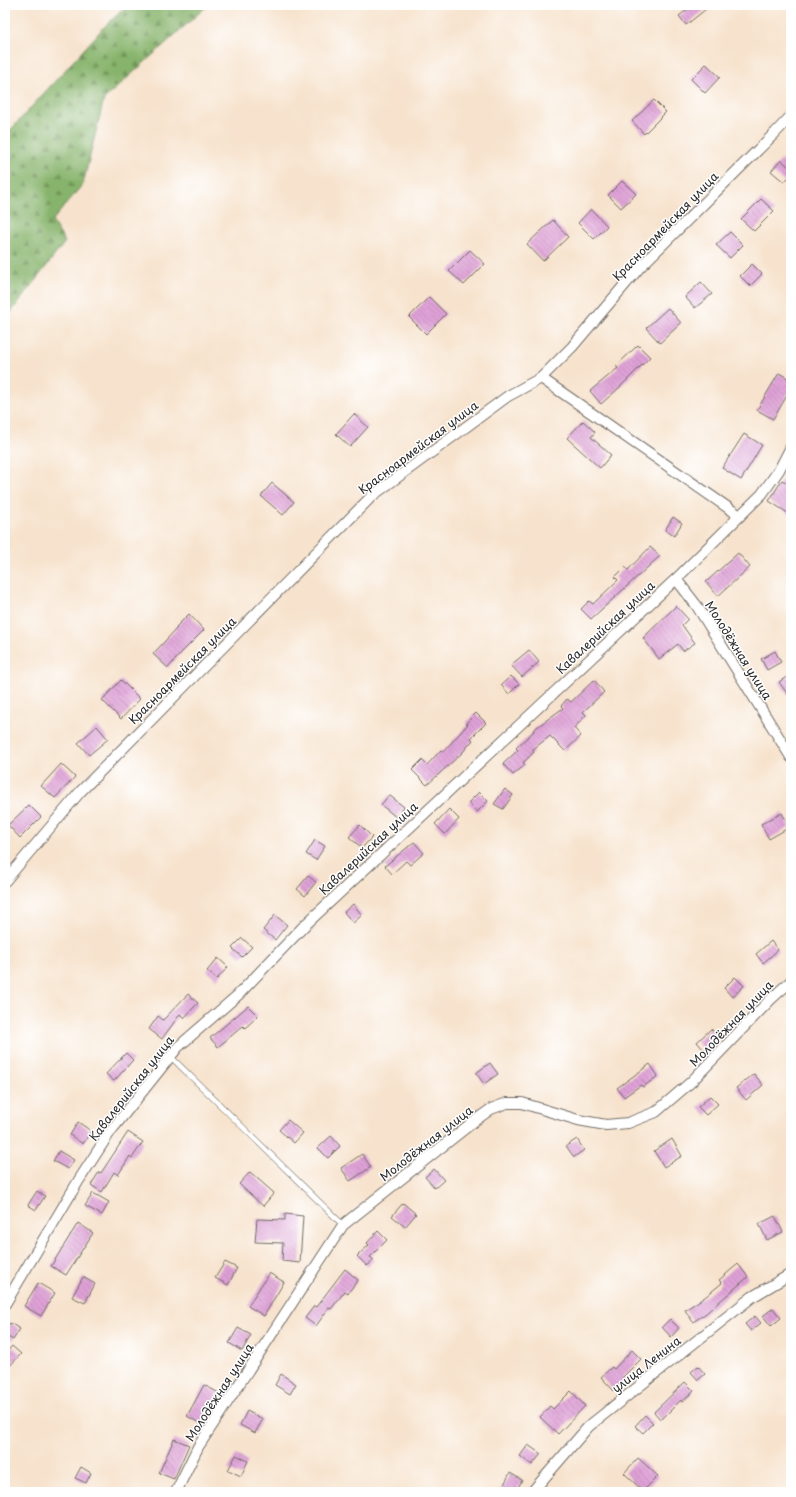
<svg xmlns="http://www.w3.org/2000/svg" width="796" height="1497" font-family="'Playpen Sans',sans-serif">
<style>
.forest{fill:url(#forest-firs);stroke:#59704c}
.building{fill:url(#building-back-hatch)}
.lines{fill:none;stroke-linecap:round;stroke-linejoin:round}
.service-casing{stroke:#726b64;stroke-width:6}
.minor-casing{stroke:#726b64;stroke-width:12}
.service{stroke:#fff;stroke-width:5}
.minor{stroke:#fff;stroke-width:10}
.labels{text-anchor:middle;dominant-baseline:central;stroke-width:3;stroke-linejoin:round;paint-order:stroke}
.street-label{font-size:12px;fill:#2b2b2b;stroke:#fff}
</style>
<defs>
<pattern id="forest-firs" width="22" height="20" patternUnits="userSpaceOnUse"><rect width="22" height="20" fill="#87b46c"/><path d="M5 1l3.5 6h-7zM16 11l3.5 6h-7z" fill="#6f9359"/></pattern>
<pattern id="building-back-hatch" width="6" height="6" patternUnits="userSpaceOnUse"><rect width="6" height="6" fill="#dfa1d7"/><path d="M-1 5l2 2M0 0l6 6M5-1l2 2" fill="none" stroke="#b583af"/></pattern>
</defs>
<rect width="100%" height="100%" fill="#fff"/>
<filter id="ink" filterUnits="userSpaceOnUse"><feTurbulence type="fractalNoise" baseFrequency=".025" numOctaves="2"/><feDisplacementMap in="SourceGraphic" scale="8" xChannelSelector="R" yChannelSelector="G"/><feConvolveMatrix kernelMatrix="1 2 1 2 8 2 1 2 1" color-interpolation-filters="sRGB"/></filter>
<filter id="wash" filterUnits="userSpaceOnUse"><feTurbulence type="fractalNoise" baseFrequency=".012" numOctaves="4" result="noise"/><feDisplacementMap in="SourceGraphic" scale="16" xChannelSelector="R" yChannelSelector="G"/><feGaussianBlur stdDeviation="0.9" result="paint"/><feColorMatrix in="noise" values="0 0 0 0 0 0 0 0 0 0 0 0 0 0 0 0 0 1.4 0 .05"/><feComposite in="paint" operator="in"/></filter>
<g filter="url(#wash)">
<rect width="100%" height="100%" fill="#f7e3cd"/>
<path class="forest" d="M128 5H208L104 99 83 184 52 221 65 242 5 320V266L9 264 5 252V136L106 25Z"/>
<g id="blocks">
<path class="building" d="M693 5H711L686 25 679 16Z
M706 64 720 77 705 93 691 79Z
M654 100 666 112 644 134 632 121Z
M781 160 791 169V175L784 182 771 171Z
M622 181 636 194 621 208 608 195Z
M761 199 774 211 754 231 741 219Z
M591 209 607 226 594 239 578 223Z
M553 220 568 237 543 261 527 244Z
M730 232 743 245 730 258 716 245Z
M470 250 485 264 464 285 449 271Z
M752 264 762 274 750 286 740 276Z
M701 282 712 294 695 308 685 297Z
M429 297 446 314 426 334 409 317Z
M668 308 681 323 660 343 646 328Z
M638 345 650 357 619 388 601 404 590 391 618 368 616 366Z
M779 373 791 380V389L773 419 757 410Z
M354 414 368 427 350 447 336 434Z
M583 421 595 432 591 437 611 455 600 468 567 438Z
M744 434 762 445 741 480 722 468Z
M782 480 791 485V515L769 501Z
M272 483 294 502 283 515 261 496Z
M673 517 682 523 674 536 665 530Z
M650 547 660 556 591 619 581 609 589 601 593 604 618 580 615 577 625 567 628 570Z
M738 553 750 567 718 596 706 582Z
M676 606 688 619 682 625 695 643 683 651 678 644 659 659 643 638Z
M189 614 204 630 182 652 168 668 153 654 177 628 176 627Z
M529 650 539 662 522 677 511 665Z
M775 651 781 662 767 670 761 659Z
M791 674V699L779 682Z
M511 676 519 684 509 694 501 685Z
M121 680 140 699 121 719 102 700Z
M594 680 604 692 583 712 586 715 574 728 581 736 565 751 550 736 532 750 534 752 523 763 525 765 513 775 503 764 518 750 516 748 534 731 533 730 563 708 561 706 567 699 571 702Z
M476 713 486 723 471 738 473 740 462 753 427 785 412 770 422 760 427 765 441 750 443 752 468 724 466 723Z
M97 726 108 739 89 755 78 743Z
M61 764 75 777 55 798 41 786Z
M505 789 513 795 503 809 494 804Z
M479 792 488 801 477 812 468 803Z
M389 795 404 807 396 817 381 805Z
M29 805 41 817 20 838 8 825Z
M449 809 459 819 445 834 435 824Z
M782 813 790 827 769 839 761 824Z
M360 825 372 837 362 848 349 837Z
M315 840 325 846 316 860 306 854Z
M414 842 424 853 410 865 406 861 392 874 385 866Z
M308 876 316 882 305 896 297 889Z
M353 904 362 915 353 923 344 912Z
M275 915 287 925 275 940 263 930Z
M242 938 252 947 242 957 232 948Z
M771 941 778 950 763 963 756 954Z
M218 958 228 967 217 979 207 971Z
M735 977 744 986 732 997 724 988Z
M188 994 198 1003 184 1018 180 1014 162 1039 149 1029 158 1016 163 1020Z
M248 1006 258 1016 245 1028 243 1026 218 1047 210 1038Z
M711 1029 719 1037 704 1050 697 1042Z
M126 1053 133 1060 114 1081 106 1074Z
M490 1063 498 1074 484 1084 476 1073Z
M650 1064 658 1076 643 1087 641 1085 624 1097 617 1088Z
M754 1074 763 1085 746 1100 736 1088Z
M710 1096 718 1104 706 1115 698 1107Z
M288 1120 303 1133 294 1143 279 1130Z
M78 1122 91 1131 83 1144 70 1135Z
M128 1132 143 1142 132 1158 130 1156 118 1175 114 1172 102 1192 91 1185 99 1172 101 1173Z
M331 1136 340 1146 328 1158 318 1148Z
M577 1139 584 1150 574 1157 566 1146Z
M672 1139 682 1156 664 1167 654 1151Z
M59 1151 74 1160 68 1169 53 1161Z
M362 1154 371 1167 350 1181 341 1168Z
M434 1169 444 1180 435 1188 425 1177Z
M250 1172 274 1193 263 1206 239 1184Z
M37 1191 45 1196 36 1210 28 1205Z
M93 1193 109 1202 102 1215 85 1206Z
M403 1203 416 1214 405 1227 392 1216Z
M285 1214 303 1216 300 1263 282 1261 283 1243 255 1242 257 1219 285 1220Z
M775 1216 783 1232 767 1240 759 1224Z
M78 1223 93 1233 66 1275 51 1266Z
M378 1231 387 1240 370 1257 374 1260 367 1266 357 1256 369 1245 367 1243Z
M225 1262 237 1268 228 1285 215 1278Z
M738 1264 748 1277 705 1314 693 1322 685 1310 705 1297 722 1283 719 1280Z
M345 1269 358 1280 348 1293 345 1291 331 1309 329 1308 316 1326 305 1318 314 1306 316 1307Z
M269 1273 284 1282 264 1316 248 1306Z
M83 1277 95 1284 85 1303 72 1297Z
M38 1283 55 1293 41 1316 24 1306Z
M773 1308 781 1318 771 1326 763 1316Z
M755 1316 761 1323 751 1331 745 1324Z
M670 1319 679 1328 671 1337 662 1327Z
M10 1323 20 1329 13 1340 5 1335V1330Z
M238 1328 251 1335 242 1351 229 1343Z
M12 1346 21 1354 5 1371V1354Z
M632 1350 641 1359 622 1378 625 1380 614 1391 601 1377 612 1367 614 1369Z
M698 1366 705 1374 698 1380 691 1372Z
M281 1374 296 1384 290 1394 275 1385Z
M685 1382 694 1391 682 1402 681 1400 661 1420 654 1412Z
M204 1385 219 1393 201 1424 187 1416Z
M571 1391 585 1406 558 1434 540 1417 550 1406 553 1409Z
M247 1411 263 1419 255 1433 240 1425Z
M645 1415 653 1423 643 1433 635 1426Z
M174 1439 189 1445 174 1479 159 1473Z
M528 1445 541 1454 532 1465 520 1456Z
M236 1455 248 1461 241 1476 228 1470Z
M638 1458 658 1476 643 1491 624 1473Z
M81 1467 91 1473 86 1483 75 1478Z
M510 1473 522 1480 516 1492H500Z"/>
</g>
</g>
<g filter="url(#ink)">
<use href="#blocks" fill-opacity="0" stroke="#726b64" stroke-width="1"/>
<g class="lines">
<g class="service-casing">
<path id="service" d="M171 1057 343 1225"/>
</g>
<g class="minor-casing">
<path id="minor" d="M541 378 740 516
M676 579 697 606 791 757
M5 881 80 792 372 496 508 396 541 378 572 347 639 268 775 133 791 116
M5 1304 79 1180 110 1132 178 1047 238 995 305 925 676 579 762 494 779 470 791 447
M176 1492 198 1447 343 1225 473 1122 491 1109 507 1103H522L578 1120 606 1125 628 1123 656 1112 691 1082 771 999 791 981
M532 1492 589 1426 752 1297 791 1274"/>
</g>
<use href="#service" class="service"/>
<use href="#minor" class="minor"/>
</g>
</g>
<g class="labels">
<g class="street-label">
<text transform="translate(665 226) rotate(-46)">Красноармейская улица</text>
<text transform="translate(418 447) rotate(-37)">Красноармейская улица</text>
<text transform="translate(605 627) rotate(-43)">Кавалерийская улица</text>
<text transform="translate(739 650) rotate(58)">Молодёжная улица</text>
<text transform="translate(182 670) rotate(-45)">Красноармейская улица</text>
<text transform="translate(368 848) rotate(-43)">Кавалерийская улица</text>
<text transform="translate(731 1023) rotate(-46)">Молодёжная улица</text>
<text transform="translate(131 1088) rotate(-52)">Кавалерийская улица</text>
<text transform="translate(426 1143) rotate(-38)">Молодёжная улица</text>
<text transform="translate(646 1364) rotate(-38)">улица Ленина</text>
<text transform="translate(219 1392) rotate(-57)">Молодёжная улица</text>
</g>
</g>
<rect width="796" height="1497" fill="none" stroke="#fff" stroke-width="20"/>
</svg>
